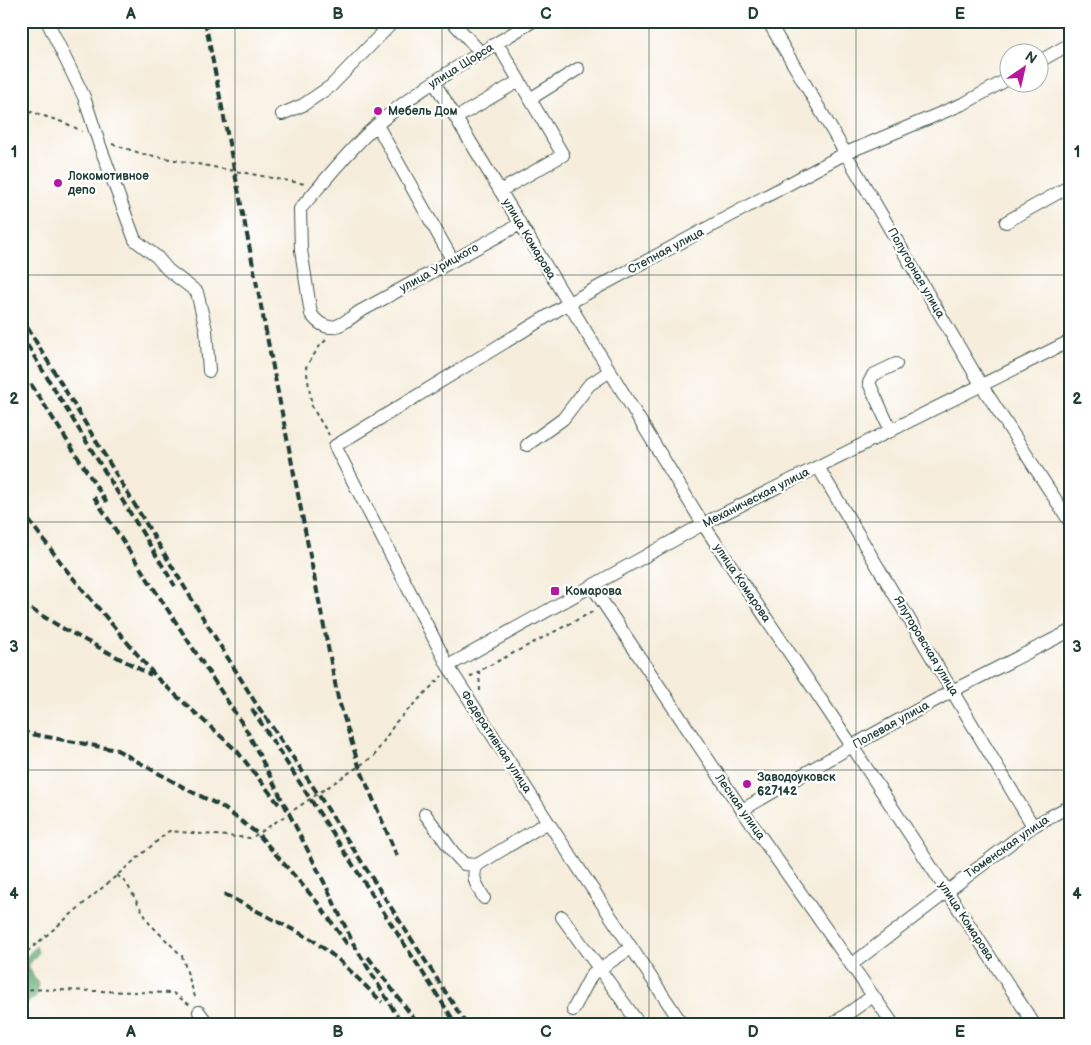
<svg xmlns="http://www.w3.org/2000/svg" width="1091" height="1045" font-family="'Balsamiq Sans',sans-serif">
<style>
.forest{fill:#66ad74;stroke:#427554}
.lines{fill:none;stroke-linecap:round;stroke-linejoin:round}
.minor-casing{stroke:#3f574d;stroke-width:14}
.path{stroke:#3f574d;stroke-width:2;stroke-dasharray:4 4;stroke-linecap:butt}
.minor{stroke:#fff;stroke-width:12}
.rail{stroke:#1f3d34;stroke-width:4;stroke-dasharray:8 4;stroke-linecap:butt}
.grid{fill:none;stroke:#1f3d34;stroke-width:1;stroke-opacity:0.55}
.poi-dot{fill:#b5179e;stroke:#fff;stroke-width:2}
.labels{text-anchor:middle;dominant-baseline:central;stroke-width:4.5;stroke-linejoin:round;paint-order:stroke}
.street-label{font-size:12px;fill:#1f3d34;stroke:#fff}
.poi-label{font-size:12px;font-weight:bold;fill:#1f3d34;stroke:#fff;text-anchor:start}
.neatline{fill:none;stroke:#1f3d34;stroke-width:2}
.grid-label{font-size:16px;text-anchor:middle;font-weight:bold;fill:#1f3d34}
</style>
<rect width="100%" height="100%" fill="#fff"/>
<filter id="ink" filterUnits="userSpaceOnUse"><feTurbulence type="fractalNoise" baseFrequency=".02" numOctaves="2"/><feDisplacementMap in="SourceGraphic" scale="10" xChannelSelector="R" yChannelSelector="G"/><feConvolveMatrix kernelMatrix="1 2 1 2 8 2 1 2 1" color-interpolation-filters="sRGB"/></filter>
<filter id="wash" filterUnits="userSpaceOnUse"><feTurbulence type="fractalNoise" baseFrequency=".0096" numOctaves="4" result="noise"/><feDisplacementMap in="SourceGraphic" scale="20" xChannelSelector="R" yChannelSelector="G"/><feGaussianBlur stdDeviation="1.12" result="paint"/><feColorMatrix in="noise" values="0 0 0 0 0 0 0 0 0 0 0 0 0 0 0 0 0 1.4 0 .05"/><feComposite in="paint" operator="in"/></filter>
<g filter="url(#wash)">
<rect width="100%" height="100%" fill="#f6eddc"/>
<path class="forest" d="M36 946 38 953 28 966 38 984 36 997 25 1004H21V963Z"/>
</g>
<g filter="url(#ink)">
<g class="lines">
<g class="minor-casing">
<path id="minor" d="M47 21 84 97 100 146 135 240 157 257 168 270 197 292 206 330 209 371
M452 21 481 53
M768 21 982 386 1070 522
M497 43 563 155 500 191
M1038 62 1070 44
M434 82 703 524 852 746 1034 1024
M530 99 578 69
M282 114 303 105 331 86 394 21
M456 118 519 81
M377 125 453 261
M1006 222 1070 186
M520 224 359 312C341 325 328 337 311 314L301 250 300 209C322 184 344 156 369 132 417 87 477 56 533 21
M891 431 869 383 873 375 896 364
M527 445 563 419 589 385 610 371
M818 467 1033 826
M592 586 742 810 893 1024
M448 666 703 524 1070 341
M742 810 852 746 952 691 1070 631
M425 814 453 852 464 864 477 865
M484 898C478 887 470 878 477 865L548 822
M562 917 637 1021
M851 965 1033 826 1070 806
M573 1010 592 974 631 948
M199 1012 208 1024
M682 1024 548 822 448 666 335 446 569 303 846 153 965 103 1008 79
M833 1024 873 996"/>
</g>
<path class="path" d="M21 115 32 112 65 123 82 131
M112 144 143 154 305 184
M326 340 319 347 306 367 312 407 329 435
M470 677 479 671
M480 691 479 671 594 611
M117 875 127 884 149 923 182 956 196 1000
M21 957 169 831 250 838 258 834 374 756 396 722 442 676
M21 989 173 993 190 1005"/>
<use href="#minor" class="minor"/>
<path class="rail" d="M205 21 338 698 359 766 397 856
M21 317 205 621 255 702 318 794 466 1024
M21 335 175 586
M31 384 107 503
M94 497 247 731 326 886 353 943 402 1024
M21 510 68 572 158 679 237 751 281 807
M21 603 64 629 151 675
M252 709 456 1024
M21 732 117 750 192 792 221 806 258 834 318 903 349 947
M224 894 313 940 340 961 382 1002
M368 957 418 1024"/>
</g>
</g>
<path class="grid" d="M235 21V1024M442 21V1024M649 21V1024M856 21V1024M21 275H1070M21 522H1070M21 770H1070"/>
<g class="poi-dot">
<circle cx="378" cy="111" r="5"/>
<circle cx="58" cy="183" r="5"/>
<rect x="550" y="586" width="10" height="10" rx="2.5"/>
<circle cx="747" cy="784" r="5"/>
</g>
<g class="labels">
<g class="street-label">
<text transform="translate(461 66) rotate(-32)">улица Щорса</text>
<text transform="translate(529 239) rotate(59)">улица Комарова</text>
<text transform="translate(666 251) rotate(-28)">Степная улица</text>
<text transform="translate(439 268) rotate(-29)">улица Урицкого</text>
<text transform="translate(916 273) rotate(60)">Полугорная улица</text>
<text transform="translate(756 498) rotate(-27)">Механическая улица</text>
<text transform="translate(742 583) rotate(56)">улица Комарова</text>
<text transform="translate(926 646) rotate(59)">Ялуторовская улица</text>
<text transform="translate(891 725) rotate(-29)">Полевая улица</text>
<text transform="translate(496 742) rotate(57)">Федеративная улица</text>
<text transform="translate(740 807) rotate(55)">Лесная улица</text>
<text transform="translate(1007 847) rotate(-35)">Тюменская улица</text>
<text transform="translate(966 921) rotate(57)">улица Комарова</text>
</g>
<g class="poi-label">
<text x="388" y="111">Мебель Дом</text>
<text x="68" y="176">Локомотивное<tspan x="68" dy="14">депо</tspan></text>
<text x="565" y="591">Комарова</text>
<text x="757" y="777">Заводоуковск<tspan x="757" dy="14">627142</tspan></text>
</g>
</g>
<rect width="1091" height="1045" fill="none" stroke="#fff" stroke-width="55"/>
<g transform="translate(1024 68) rotate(34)"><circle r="24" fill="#ffffff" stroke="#a5b1ae"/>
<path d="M0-4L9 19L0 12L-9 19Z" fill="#b5179e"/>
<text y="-8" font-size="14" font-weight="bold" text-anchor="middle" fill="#1f3d34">N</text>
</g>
<rect x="28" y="28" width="1036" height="990" class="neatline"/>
<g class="grid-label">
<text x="131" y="19">A</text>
<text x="338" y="19">B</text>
<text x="546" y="19">C</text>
<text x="753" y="19">D</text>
<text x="960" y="19">E</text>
<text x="14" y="157">1</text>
<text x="1077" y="157">1</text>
<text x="14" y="404">2</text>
<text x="1077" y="404">2</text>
<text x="14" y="652">3</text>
<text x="1077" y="652">3</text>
<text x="14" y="899">4</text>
<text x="1077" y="899">4</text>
<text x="131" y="1037">A</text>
<text x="338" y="1037">B</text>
<text x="546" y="1037">C</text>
<text x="753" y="1037">D</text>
<text x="960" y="1037">E</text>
</g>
</svg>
